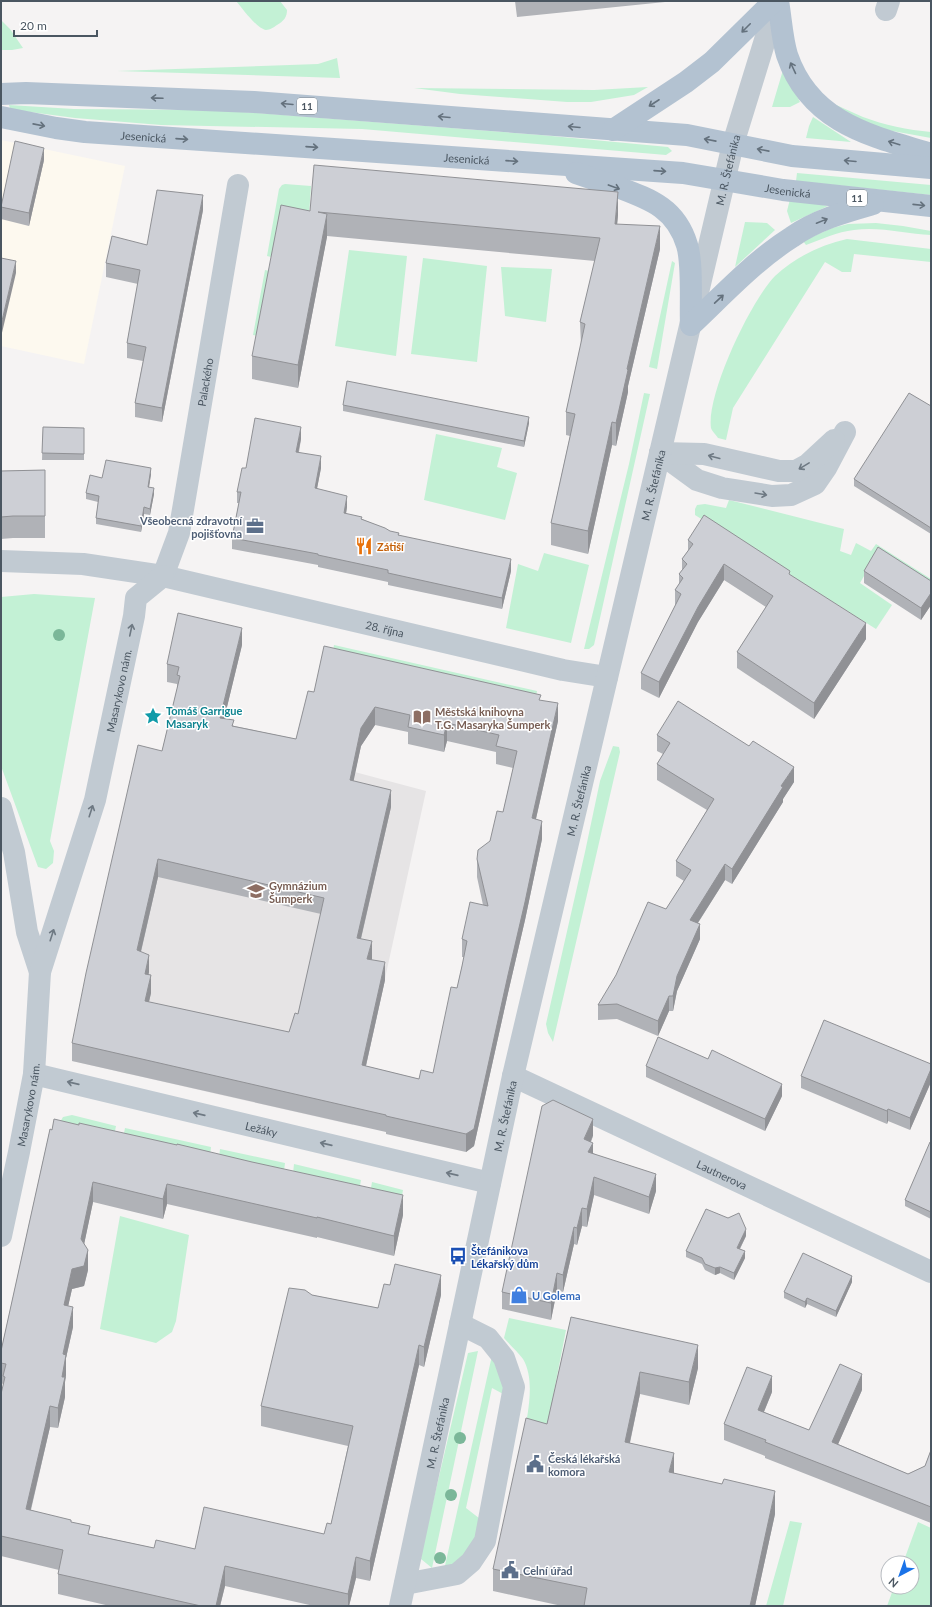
<svg xmlns="http://www.w3.org/2000/svg" width="932" height="1607" font-family="Lato,sans-serif">
<style>
.commercial{fill:#fdf9ef}
.education{fill:#e6e4e5}
.green{fill:#c3f1d5}
.lines{fill:none;stroke-linecap:round;stroke-linejoin:round}
.minor{stroke:#c1cad2;stroke-width:22}
.major{stroke:#b3c2d1;stroke-width:22}
.tree{fill:#7bb799}
.wall{fill:#b0b2b7;fill-rule:evenodd}
.shaded-wall{fill:#909195}
.building{fill:#cdcfd5;stroke:#909195;fill-rule:evenodd}
.oneway{stroke:#64717d}
.oneway2{stroke:#6e7983}
.labels{text-anchor:middle;dominant-baseline:central;stroke-width:3;stroke-linejoin:round;paint-order:stroke}
.shield{fill:#fff;stroke:#808990;stroke-width:1}
.shield-label{font-size:10px;font-weight:bold;fill:#4a5661}
.street-label{font-size:11px;fill:#4a5661;stroke:#fff}
.service-label{font-size:11px;font-weight:bold;fill:#4e5e75;stroke:#fff;text-anchor:start}
.food-label{font-size:11px;font-weight:bold;fill:#c56008;stroke:#fff;text-anchor:start}
.culture-label{font-size:11px;font-weight:bold;fill:#0d838f;stroke:#fff;text-anchor:start}
.education-label{font-size:11px;font-weight:bold;fill:#785e54;stroke:#fff;text-anchor:start}
.transit-label{font-size:11px;font-weight:bold;fill:#164399;stroke:#fff;text-anchor:start}
.shop-label{font-size:11px;font-weight:bold;fill:#366cbe;stroke:#fff;text-anchor:start}
</style>
<rect width="100%" height="100%" fill="#f5f3f3"/>
<path class="commercial" d="M1 140 125 166 84 364 1 346Z"/>
<path class="education" d="M306 759 426 791 353 1125 72 1061 86 990 138 762Z"/>
<path class="green" d="M236 1H280L287 10C287 17 284 21 277 25 274 27 270 30 266 30 257 29 242 8 236 1Z
M1 20 10 29 23 48 12 50H1Z
M337 58 340 78 117 71 318 64Z
M783 70 800 102 790 107H772Z
M648 87 634 95 591 102H567L460 94 414 88 594 90Z
M834 104C844 108 853 113 863 117 884 125 908 130 931 132V138L887 130 858 120Z
M9 105 74 109 217 110 541 135 668 147 672 151 666 155 362 129 161 125 75 118 15 110 10 108Z
M813 117 851 142 806 138 809 126Z
M797 173 931 185V195L796 181Z
M285 184 311 186 308 230 271 257 267 256 279 189 282 185Z
M790 199 828 206 791 223 787 211Z
M745 222 767 223 775 230 735 267Z
M876 223 903 226 931 231V235C906 234 879 226 854 230 837 232 822 239 806 245L803 241 832 228 848 224Z
M847 239 931 249V262L854 254 851 272H842L825 262 733 408 726 440 718 438C716 435 712 431 711 428 706 395 751 300 775 276 795 257 821 245 847 239Z
M349 250 407 256 396 356 335 346Z
M423 258 487 266 477 362 411 354Z
M672 261 675 263 657 369 649 367Z
M501 267 552 269 546 322 505 316Z
M265 270 270 271 258 336 253 335Z
M644 393 650 394 594 645 589 649H584L629 464Z
M436 434 502 448 497 467 517 473 505 520 424 500Z
M729 500 844 529 840 551 851 555 856 543 871 551 876 544 931 579V590L876 555 860 583 892 605 876 629 695 515V509L697 505 705 504 726 508Z
M544 553 589 565 571 643 506 628 518 564 538 571Z
M34 594 95 598 50 841 54 851 53 863 46 869 38 867 1 766V597Z
M334 645 537 691 535 703 332 658Z
M613 746 619 747 620 752 553 1042 548 1033 546 1024 585 852 600 781Z
M72 1115 116 1126 112 1146 59 1124 63 1117Z
M125 1128 211 1147 209 1166 121 1148Z
M220 1149 285 1163 283 1179 218 1167Z
M294 1164 361 1180 358 1198 292 1183Z
M372 1182 403 1190 400 1207 369 1200Z
M120 1216 189 1235 176 1321 172 1332 156 1343 100 1329Z
M509 1318 566 1330 544 1443 524 1438C527 1414 536 1381 523 1359 518 1352 510 1345 504 1338Z
M478 1351 432 1568 421 1559 422 1549 468 1353Z
M493 1351 507 1396 492 1388 466 1508 484 1522 463 1561 444 1570Z
M790 1521 802 1523 783 1606H766Z
M918 1522 931 1528 930 1606H887L894 1587H912V1563H903Z"/>
<g class="lines">
<g class="minor">
<path d="M886 10 889 1"/>
<path d="M660 453 697 480 722 488 772 496 791 495 815 484 826 468 845 432"/>
<path d="M660 453 704 454 779 471H796L807 465 834 440"/>
<path id="s1" d="M1 561 83 564 163 576 563 670 607 677"/>
<path id="s2" d="M163 576 179 533 238 185"/>
<path d="M1 808 14 852 27 932 40 972"/>
<path id="s3" d="M34 1074 490 1183"/>
<path id="s4" d="M513 1076 931 1272"/>
<path id="s5" d="M1 1236 19 1152 34 1074 40 972 95 800 134 616 136 598 163 576"/>
<path d="M405 1584 457 1574 471 1562 485 1541 514 1387 504 1358 488 1338 460 1324"/>
<path id="s6" d="M400 1606 513 1076 733 144 777 1"/>
</g>
<g class="major">
<path d="M778 1C781 18 782 39 787 55 810 123 871 136 931 154"/>
<path d="M1 94 26 93 254 102 687 135 792 156 931 168"/>
<path id="s7" d="M1 117 56 128 85 132 683 173 783 190 931 206"/>
<path d="M613 130 686 82 712 62 774 1"/>
<path d="M576 173C591 178 605 183 620 188 652 200 676 209 687 245 693 264 690 304 691 325"/>
<path d="M691 325C723 295 754 261 792 237 816 220 845 212 873 204"/>
</g>
</g>
<g class="tree">
<circle cx="59" cy="635" r="6"/>
<circle cx="460" cy="1438" r="6"/>
<circle cx="451" cy="1495" r="6"/>
<circle cx="440" cy="1558" r="6"/>
</g>
<path class="wall" d="M515 1H665V2L517 17Z
M44 160 29 226 1 219V207Z
M203 210 162 422 135 417V403L143 361 127 358V343L138 284 106 277V263L147 245Z
M310 211 618 215 617 224 660 249 628 386V392L616 446 612 445 588 554 551 545V523L570 436 566 435V412L581 345 580 322 595 261 327 236 298 388 252 379V356Z
M343 405 529 423 524 447 343 411Z
M931 406V534L854 486V479Z
M43 427 84 428V460H42Z
M301 439 299 452 321 468 317 488 347 507 346 514 362 519 399 535 511 571 502 609 388 585V582L318 567V565L232 549V538L239 503H237V492L246 468Z
M45 470V538H13L1 539V471Z
M151 474 149 487 154 494 150 515 144 514 141 532 96 524V518L98 502 86 499V493L102 478Z
M688 540 790 575 866 639 814 719 737 668V652L766 607 724 580 698 622 659 698 641 689V673L675 606V590L679 584V574L682 570V559L688 551Z
M864 571 931 581V605L921 620 864 583Z
M242 645 224 719 234 726 296 739 314 692 541 701 558 721 536 819 542 839 525 920 508 993 474 1146 466 1152 386 1134V1132L72 1061V1043L162 751 177 689V684L167 682V664ZM375 725 408 732V744L444 752 447 741 496 752V764L513 768 503 812 490 841 477 859V877L483 905 462 939V957H464L457 988 433 1073 419 1079 366 1066 385 980 372 960 361 939 391 807 353 781 361 746ZM158 877 321 914 298 1014 289 1032 149 1002 151 993 148 975 149 972 141 952Z
M657 735 794 782 783 799V802L732 884 725 880 698 923 700 939 677 991 673 1011H669L658 1036 617 1019 598 1020V1005L666 909 684 881 676 876V861L707 810 657 780V764L663 754 657 751Z
M931 1064V1082L910 1130 888 1121 887 1124 801 1088V1076Z
M646 1066 782 1096 765 1131 646 1077Z
M50 1129 403 1215 394 1256 317 1237V1238L167 1204 163 1219 93 1202 84 1244 88 1270 84 1286 72 1289 68 1306 73 1327 66 1358V1375L65 1382V1397L58 1428 50 1427 31 1510 71 1522 90 1534 154 1548 195 1549 324 1534 331 1524 348 1446 261 1426V1406L312 1295 378 1308 441 1295 424 1367 419 1365 370 1581 356 1578 349 1606H314L225 1586 220 1606H110L58 1594V1574L59 1570 1 1556V1394L3 1387V1384L1 1383V1351Z
M593 1136 591 1142 593 1153 656 1191 649 1214 594 1195 587 1227 582 1226 577 1245 574 1244 563 1292 557 1290 551 1320 502 1309V1292Z
M931 1143V1219L905 1206V1200Z
M746 1236 740 1249 745 1258 734 1280 720 1273 715 1275 705 1270 702 1264 686 1257V1251Z
M852 1282 836 1317 807 1304 805 1308 784 1298V1292Z
M571 1317 698 1368 689 1405 640 1394 630 1443 674 1473 775 1514 755 1606H562L493 1591V1569L547 1424Z
M862 1390 838 1444 908 1474 925 1466 931 1450V1523L765 1458V1456L724 1440V1424L772 1392 764 1412 809 1430Z"/>
<path class="shaded-wall" d="M44 148V160L29 226V213Z
M618 192V215L615 247V224Z
M203 195V210L162 422V408Z
M327 214V237L298 388V365Z
M660 226V249L628 386V392L616 446V423L627 369Z
M16 261V273L1 337V325Z
M529 417V423L524 447V441Z
M612 422V445L588 554V531Z
M301 427V439L296 463V452Z
M321 456V468L315 499V488Z
M151 468V474L148 493V487Z
M154 488V494L150 515V509Z
M347 496V507L344 525V513Z
M144 507V514L141 532V526Z
M511 559V571L502 609V598Z
M724 564V580L698 622 659 698V682L698 607Z
M931 593V605L921 620V608Z
M866 623V639L814 719V703Z
M242 628V645L220 736V718Z
M558 703V721L532 836V818Z
M375 707V725L361 746 350 798V780L361 728Z
M447 723V741L444 752V735Z
M794 767V782L783 799V802L732 884V869L781 786Z
M391 790V807L357 955V938Z
M542 821V839L525 920 508 993 474 1146 466 1152V1134L508 975Z
M158 859V877L137 968V950Z
M725 864V880L690 935V920Z
M700 924V939L677 991 673 1011V996L677 976Z
M372 941V959L367 977V959Z
M149 955V972L145 991V974Z
M385 962V980L362 1083V1065Z
M151 975V993L145 1018V1001Z
M669 996V1011L658 1036V1021Z
M931 1069V1082L910 1130V1118Z
M782 1084V1096L765 1131V1119Z
M888 1109V1121L887 1124V1111Z
M593 1119V1136L584 1156V1139Z
M593 1143V1160L588 1152Z
M656 1174V1191L649 1214V1197Z
M594 1177V1195L587 1227V1209Z
M93 1182V1202L81 1259V1239Z
M167 1184V1204L163 1219V1199Z
M403 1195V1215L394 1256V1236Z
M582 1208V1226L577 1245V1228Z
M574 1227V1244L563 1292V1275Z
M746 1229V1236L737 1254V1248Z
M88 1250V1270L84 1286 72 1289 64 1325V1305L72 1269Z
M745 1251V1258L734 1280V1273Z
M720 1267V1273L715 1275V1268Z
M557 1273V1290L551 1320V1303Z
M441 1275V1295L424 1367V1347Z
M852 1276V1282L836 1317V1311Z
M807 1298V1304L805 1308V1302Z
M73 1307V1327L66 1358V1375L65 1382V1397L58 1428V1408L63 1354Z
M419 1345V1365L370 1581V1561Z
M698 1345V1368L689 1405V1382Z
M640 1372V1394L625 1465V1442Z
M862 1374V1390L832 1458V1442Z
M772 1376V1392L758 1426V1410Z
M50 1406V1427L26 1529V1509Z
M674 1453V1476L669 1472Z
M775 1491V1514L755 1606H750Z
M356 1557V1578L349 1606H348V1594Z
M225 1566V1586L220 1606H216Z"/>
<path class="building" d="M15 141 44 148 29 213 1 207Z
M314 165 618 192 615 224 660 226 627 369 628 370 616 423 612 422 588 531 551 523 575 414 566 412 585 324 580 322 600 238 318 212 327 214 298 365 252 356 281 205 310 211Z
M157 190 203 195 162 408 135 403 146 347 127 343 140 270 106 263 112 236 147 245Z
M1 258 16 261 1 325Z
M347 381 529 417 524 441 343 405Z
M909 393 931 406V528L854 479Z
M255 418 301 427 296 452 321 456 315 488 347 496 344 513 362 517 361 519 385 528 390 531 399 533 398 535 511 559 502 598 388 573V570L318 555V554L232 538 241 492H237L242 468H246Z
M43 427 84 428V454L42 453Z
M106 460 151 468 148 487 154 488 150 509 144 507 141 526 96 518 99 496 86 493 90 475 102 478Z
M45 470V516H13L1 517V471Z
M704 515 790 571 789 574 866 623 814 703 737 652 773 596 724 564 698 607 659 682 641 673 681 594 675 590 683 578 679 574 687 564 682 559 693 544 688 540Z
M878 547 931 581V593L921 608 864 571Z
M178 613 242 628 220 718 234 720 232 726 296 739 308 691 314 692 324 646 541 695 539 700 558 703 532 818 542 821 525 902 508 975 474 1129 466 1134 386 1116V1115L72 1043 86 973 138 745 162 751 180 676 177 675 179 667 167 664ZM375 707 410 715 408 727 444 735 447 723 499 735 496 746 517 751 503 812 497 811 490 841 478 850 477 859 488 906 470 902 462 939 467 941 462 966 457 988 451 987 433 1073 421 1070 419 1079 362 1065 385 962 367 959 372 941 357 938 391 790 350 780 361 728ZM158 859 324 898 298 1014 295 1013 289 1032 145 1001 151 975 145 974 149 955 137 950Z
M678 701 749 746 753 741 794 767 781 786 783 787 732 869 725 864 690 920 700 924 677 976 673 996H669L658 1021 617 1004 598 1005 616 975 648 902 666 909 691 870 676 861 714 799 657 764 670 743 657 735Z
M824 1020 931 1064V1069L910 1118 888 1109 887 1111 801 1076Z
M658 1037 708 1059 712 1050 782 1084 765 1119 646 1066Z
M553 1100 593 1119 584 1139 593 1143 588 1152 656 1174 649 1197 594 1177 587 1209 582 1208 577 1228 574 1227 563 1275 557 1273 551 1303 502 1292 542 1106Z
M54 1119 79 1125V1123L177 1145V1144L252 1162 403 1195 394 1236 317 1217V1218L167 1184 163 1199 93 1182 81 1239 88 1250 84 1266 72 1269 64 1305 73 1307 63 1354 66 1355 62 1377H65L58 1408 50 1406 26 1509 71 1520V1522L90 1526 88 1534 154 1548 156 1540 195 1549 204 1507 324 1534 327 1523 331 1524 353 1426 261 1406 289 1288 305 1290 312 1295 378 1308 384 1284 390 1285 395 1264 441 1275 424 1347 419 1345 370 1561 356 1557 348 1594 225 1566 216 1606H201L58 1574 63 1550 1 1536V1394L5 1377 3 1376 6 1364 1 1363V1351L50 1129 52 1130Z
M930 1142 931 1143V1212L905 1200Z
M706 1209 728 1218 739 1213 746 1229 737 1248 745 1251 734 1273 720 1267 715 1268 705 1264 702 1258 686 1251Z
M803 1253 852 1276 836 1311 807 1298 805 1302 784 1292Z
M571 1317 698 1345 689 1382 640 1372 625 1442 674 1453 669 1472 722 1484 724 1479 775 1491 750 1606H584L587 1588 493 1569 526 1418 547 1424Z
M840 1364 862 1374 832 1442 908 1474 925 1466 931 1450V1507L765 1442 766 1440 724 1424 747 1367 772 1376 758 1410 809 1430Z"/>
<defs><path id="oneway-shaft" d="M-6 0H5M1.5-3L5.5 0L1.5 3" fill="none" stroke-width="1.6" stroke-linecap="round" stroke-linejoin="round"/></defs>
<g class="oneway">
<use href="#oneway-shaft" transform="translate(746 28) rotate(135)"/>
<use href="#oneway-shaft" transform="translate(793 68) rotate(-115)"/>
<use href="#oneway-shaft" transform="translate(157 98) rotate(-178)"/>
<use href="#oneway-shaft" transform="translate(654 103) rotate(147)"/>
<use href="#oneway-shaft" transform="translate(287 104) rotate(-175)"/>
<use href="#oneway-shaft" transform="translate(444 117) rotate(-175)"/>
<use href="#oneway-shaft" transform="translate(39 125) rotate(11)"/>
<use href="#oneway-shaft" transform="translate(574 127) rotate(-175)"/>
<use href="#oneway-shaft" transform="translate(182 139) rotate(4)"/>
<use href="#oneway-shaft" transform="translate(710 140) rotate(-169)"/>
<use href="#oneway-shaft" transform="translate(894 143) rotate(-163)"/>
<use href="#oneway-shaft" transform="translate(312 147) rotate(4)"/>
<use href="#oneway-shaft" transform="translate(763 150) rotate(-169)"/>
<use href="#oneway-shaft" transform="translate(512 161) rotate(4)"/>
<use href="#oneway-shaft" transform="translate(850 161) rotate(-175)"/>
<use href="#oneway-shaft" transform="translate(660 171) rotate(4)"/>
<use href="#oneway-shaft" transform="translate(614 187) rotate(20)"/>
<use href="#oneway-shaft" transform="translate(919 205) rotate(6)"/>
<use href="#oneway-shaft" transform="translate(822 221) rotate(-22)"/>
<use href="#oneway-shaft" transform="translate(719 299) rotate(-43)"/>
</g>
<g class="oneway2">
<use href="#oneway-shaft" transform="translate(714 457) rotate(-165)"/>
<use href="#oneway-shaft" transform="translate(804 466) rotate(149)"/>
<use href="#oneway-shaft" transform="translate(761 494) rotate(10)"/>
<use href="#oneway-shaft" transform="translate(131 630) rotate(-78)"/>
<use href="#oneway-shaft" transform="translate(91 811) rotate(-72)"/>
<use href="#oneway-shaft" transform="translate(52 935) rotate(-72)"/>
<use href="#oneway-shaft" transform="translate(73 1083) rotate(-167)"/>
<use href="#oneway-shaft" transform="translate(199 1114) rotate(-167)"/>
<use href="#oneway-shaft" transform="translate(326 1144) rotate(-167)"/>
<use href="#oneway-shaft" transform="translate(452 1174) rotate(-167)"/>
</g>
<defs>
<g id="office-bare" transform="scale(1.38)"><path d="M-6-3h4V-5.5h4V-3h4V5H-6ZM-1-4.5V-3h2v-1.5ZM-6 0V1H6V0Z" fill="#5c6f8a" stroke="#fff" stroke-width="2.5" paint-order="stroke"/></g>
<g id="restaurant-bare" transform="scale(1.38)"><path d="M-5-6h1v4h1v-4h1v4h1v-4h1v5L-1.5 .5V6h-2V.5L-5-1ZM5-6V6H3V1.5H1.5Q1.5-4 5-6Z" fill="#e8710a" stroke="#fff" stroke-width="2.5" paint-order="stroke"/></g>
<g id="sight-bare" transform="scale(1.38)"><path d="M0-6L1.8-2.2L6-1.7L2.9 1.2L3.7 5.4L0 3.3L-3.7 5.4L-2.9 1.2L-6-1.7L-1.8-2.2Z" fill="#0f9aa8" stroke="#fff" stroke-width="2.5" paint-order="stroke"/></g>
<g id="library-bare" transform="scale(1.38)"><path d="M-6-4Q-3-5.5-.7-3.5V5Q-3 3-6 4ZM6-4Q3-5.5 .7-3.5V5Q3 3 6 4Z" fill="#8d6e63" stroke="#fff" stroke-width="2.5" paint-order="stroke"/></g>
<g id="school-bare" transform="scale(1.38)"><path d="M0-5L7-2L0 1L-7-2ZM-4 1L0 2.5L4 1V4Q0 6-4 4Z" fill="#8d6e63" stroke="#fff" stroke-width="2.5" paint-order="stroke"/></g>
<g id="bus-bare" transform="scale(1.38)"><path d="M-5-6H5V4H4V6H2V4H-2V6H-4V4H-5ZM-3.5-4V0h7V-4ZM-3.5 1.2v1.5H-2V1.2ZM2 1.2v1.5H3.5V1.2Z" fill="#1a4fb4" stroke="#fff" stroke-width="2.5" paint-order="stroke"/></g>
<g id="shop-bare" transform="scale(1.38)"><path d="M-5-2.5h2.3a2.7 3.5 0 0 1 5.4 0H5L5.5 6h-11ZM-1.5-2.5h3a1.5 2.3 0 0 0-3 0Z" fill="#3f7fe0" stroke="#fff" stroke-width="2.5" paint-order="stroke"/></g>
<g id="civic-bare" transform="scale(1.38)"><path d="M-.6-6.5H3V-4.5H.6V-3L4-1V1h2V6H-6V1h2V-1L-.6-3ZM-1.2 2.5V6h2.4V2.5Z" fill="#5c6f8a" stroke="#fff" stroke-width="2.5" paint-order="stroke"/></g>
</defs>
<g fill-rule="evenodd">
<use href="#office-bare" x="255" y="526"/>
<use href="#restaurant-bare" x="364" y="546"/>
<use href="#sight-bare" x="153" y="716"/>
<use href="#library-bare" x="422" y="717"/>
<use href="#school-bare" x="256" y="891"/>
<use href="#bus-bare" x="458" y="1256"/>
<use href="#shop-bare" x="519" y="1295"/>
<use href="#civic-bare" x="535" y="1464"/>
<use href="#civic-bare" x="510" y="1570"/>
</g>
<g class="labels">
<g class="shield">
<rect x="297" y="98" width="20" height="16" rx="3"/>
<rect x="847" y="190" width="20" height="16" rx="3"/>
</g>
<g class="shield-label">
<text x="307" y="106">11</text>
<text x="857" y="198">11</text>
</g>
<g class="street-label">
<text stroke="none"><textPath href="#s7" startOffset="144">Jesenická</textPath></text>
<text stroke="none"><textPath href="#s7" startOffset="468">Jesenická</textPath></text>
<text stroke="none"><textPath href="#s6" startOffset="1473">M. R. Štefánika</textPath></text>
<text stroke="none"><textPath href="#s7" startOffset="791">Jesenická</textPath></text>
<text stroke="none"><textPath href="#s2" startOffset="199">Palackého</textPath></text>
<text stroke="none"><textPath href="#s6" startOffset="1149">M. R. Štefánika</textPath></text>
<text stroke="none"><textPath href="#s1" startOffset="391">28. října</textPath></text>
<text stroke="none"><textPath href="#s5" startOffset="560">Masarykovo nám.</textPath></text>
<text stroke="none"><textPath href="#s6" startOffset="825">M. R. Štefánika</textPath></text>
<text stroke="none"><textPath href="#s5" startOffset="134">Masarykovo nám.</textPath></text>
<text stroke="none"><textPath href="#s6" startOffset="501">M. R. Štefánika</textPath></text>
<text stroke="none"><textPath href="#s3" startOffset="234">Ležáky</textPath></text>
<text stroke="none"><textPath href="#s4" startOffset="231">Lautnerova</textPath></text>
<text stroke="none"><textPath href="#s6" startOffset="177">M. R. Štefánika</textPath></text>
</g>
<g class="service-label">
<text x="242" y="520" text-anchor="end">Všeobecná zdravotní<tspan x="242" dy="13">pojišťovna</tspan></text>
<text x="548" y="1458">Česká lékařská<tspan x="548" dy="13">komora</tspan></text>
<text x="523" y="1570">Celní úřad</text>
</g>
<g class="food-label">
<text x="377" y="546">Zátiší</text>
</g>
<g class="culture-label">
<text x="166" y="710">Tomáš Garrigue<tspan x="166" dy="13">Masaryk</tspan></text>
</g>
<g class="education-label">
<text x="435" y="711">Městská knihovna<tspan x="435" dy="13">T.G. Masaryka Šumperk</tspan></text>
<text x="269" y="885">Gymnázium<tspan x="269" dy="13">Šumperk</tspan></text>
</g>
<g class="transit-label">
<text x="471" y="1250">Štefánikova<tspan x="471" dy="13">Lékařský dům</tspan></text>
</g>
<g class="shop-label">
<text x="532" y="1295">U Golema</text>
</g>
</g>
<rect width="932" height="1607" fill="none" stroke="#4a5661" stroke-width="4"/>
<g transform="translate(900 1575) rotate(221)"><circle r="19" fill="#ffffff" stroke="#b7bbc0"/>
<path d="M0-3L7 15L0 10L-7 15Z" fill="#1a73e8"/>
<text y="-6" font-size="11" font-weight="bold" text-anchor="middle" fill="#4a5661">N</text>
</g>
<path d="M14 30v6h83v-6" fill="none" stroke="#4a5661" stroke-width="2"/>
<text x="20" y="30" font-size="12" fill="#4a5661" stroke="#ffffff" stroke-width="3" paint-order="stroke">20 m</text>
</svg>
